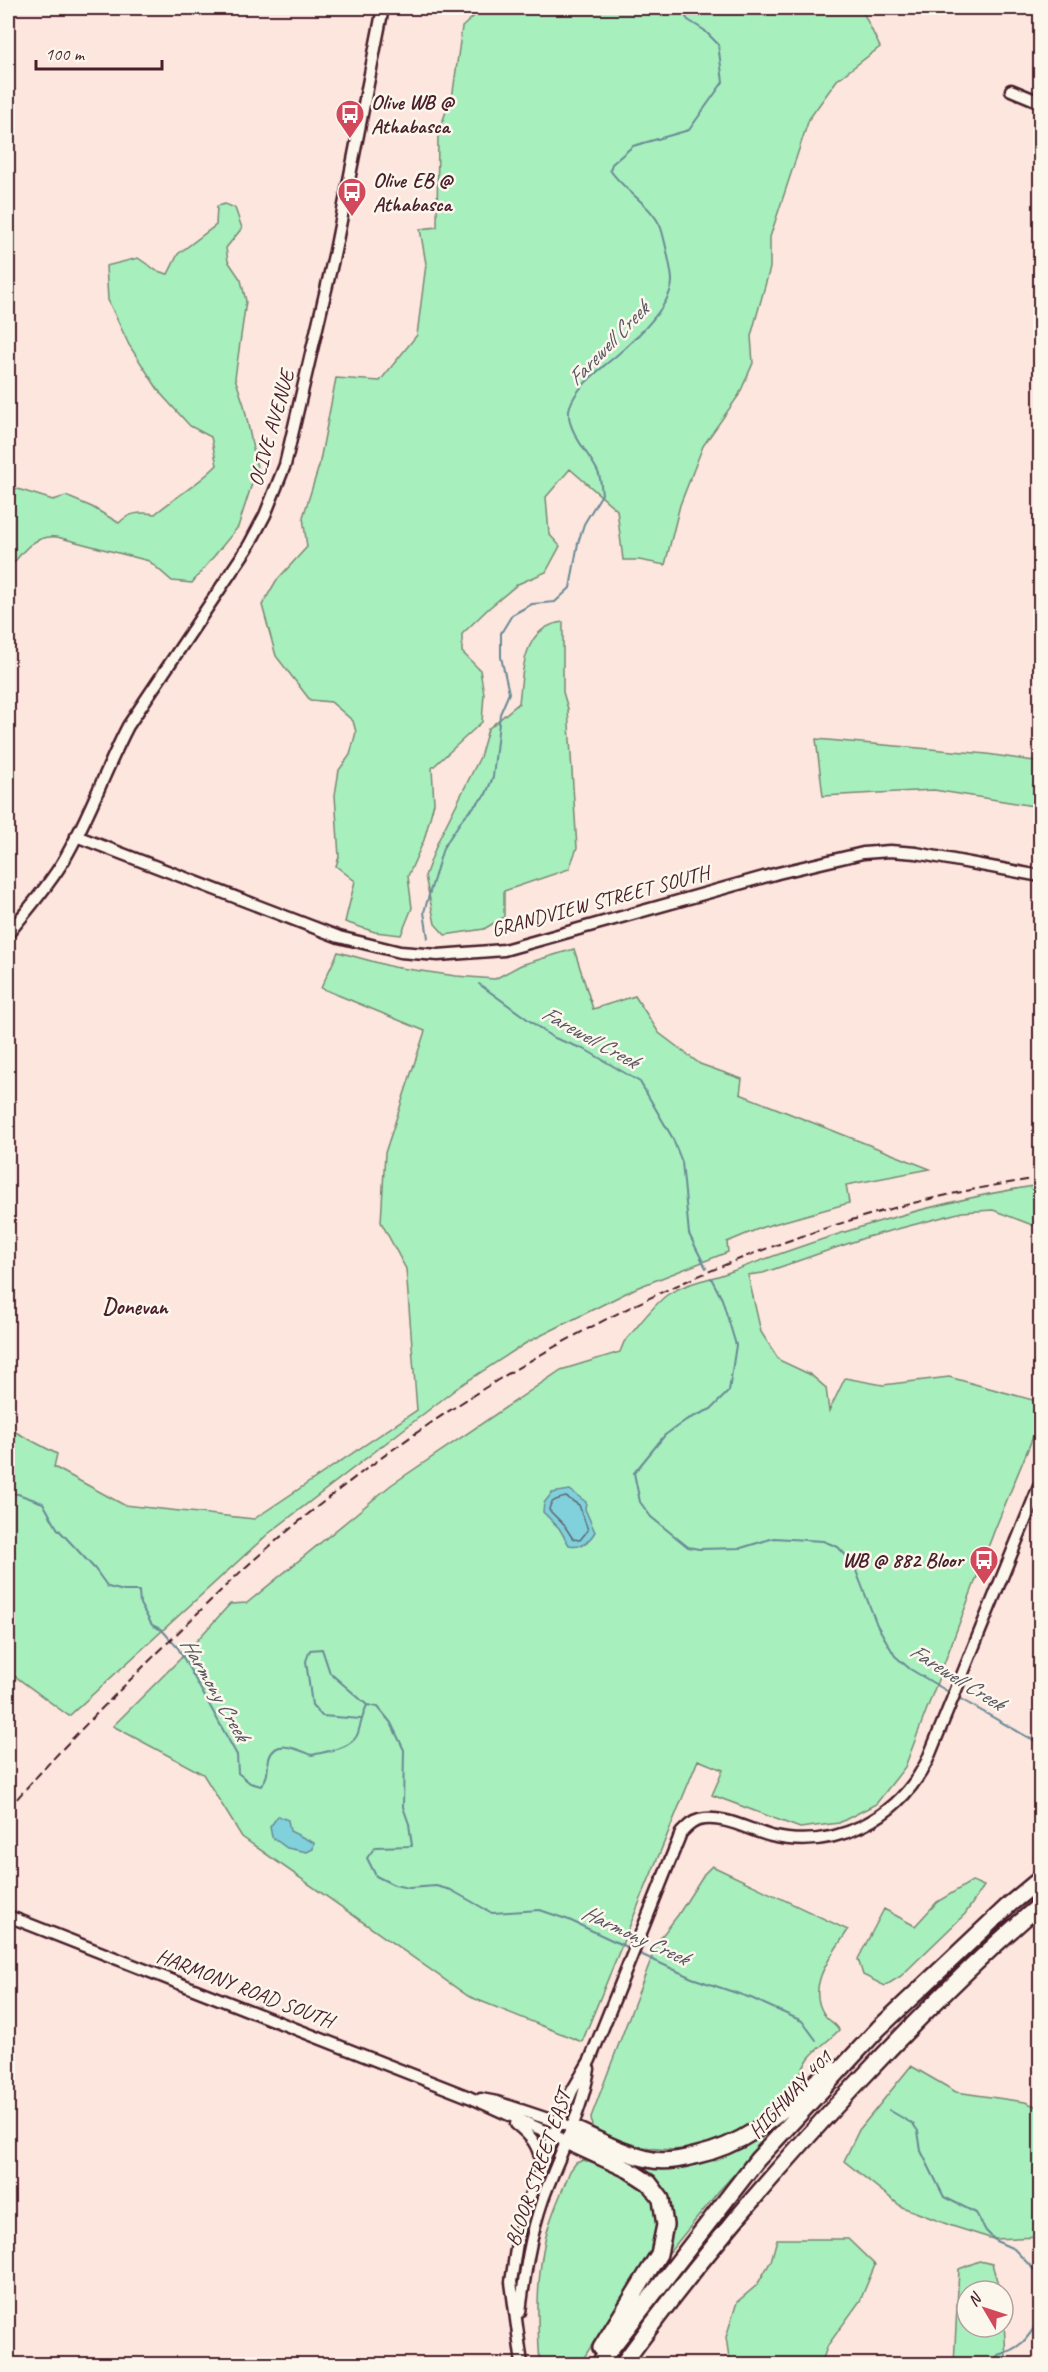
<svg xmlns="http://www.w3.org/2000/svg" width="1048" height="2372" font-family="Caveat,sans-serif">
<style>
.green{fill:#a7efbd;stroke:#788774;stroke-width:1.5}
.water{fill:#80d1db;stroke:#6a8a95;stroke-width:1.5}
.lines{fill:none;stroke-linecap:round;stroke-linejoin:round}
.shore{stroke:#606671;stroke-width:1.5}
.stream{stroke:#6a8a95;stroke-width:2}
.tertiary-casing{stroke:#4a1f2b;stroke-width:15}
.secondary-casing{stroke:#4a1f2b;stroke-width:15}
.motorway-casing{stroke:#4a1f2b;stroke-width:20}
.tertiary{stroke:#fbf7ec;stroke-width:10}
.secondary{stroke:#fbf7ec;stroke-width:10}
.motorway{stroke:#fbf7ec;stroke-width:15}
.rail{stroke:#4a1f2b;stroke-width:2;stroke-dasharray:9 4.5;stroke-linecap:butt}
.labels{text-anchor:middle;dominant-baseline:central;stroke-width:5;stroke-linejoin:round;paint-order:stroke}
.poi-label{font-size:21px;font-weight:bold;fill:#4a1f2b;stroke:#fbf7ec;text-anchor:start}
.street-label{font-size:21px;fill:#4a1f2b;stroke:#fbf7ec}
.water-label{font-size:22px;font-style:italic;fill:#5a5460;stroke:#fbf7ec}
.neighbourhood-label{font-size:22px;font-weight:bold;fill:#4a1f2b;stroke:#fbf7ec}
</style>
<rect width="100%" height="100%" fill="#fce6de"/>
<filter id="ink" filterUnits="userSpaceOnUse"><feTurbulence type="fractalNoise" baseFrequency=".0167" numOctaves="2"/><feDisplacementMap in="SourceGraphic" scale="12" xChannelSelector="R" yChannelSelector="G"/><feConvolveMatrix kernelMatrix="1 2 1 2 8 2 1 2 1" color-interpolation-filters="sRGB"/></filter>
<g filter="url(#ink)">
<path class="green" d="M483 8H861L880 47 837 80 809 119 770 237V268L751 336 753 363 739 395 703 446 680 505 665 565 639 560H623L617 510 570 469 546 497 549 534 560 546 546 572 518 584 489 608 462 634V652L480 670 484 694 482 722 432 768 434 803 424 840 408 876 412 908 401 935 375 932 345 922 355 881 336 866 339 857 335 795 339 770 350 755 356 732 353 721 331 702 310 700 276 656 262 605 276 581 307 547 303 517 319 466 336 378 380 381 417 335 426 264 420 229 437 227 438 134 453 92 462 27Z
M225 204 235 208 242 228 226 248 228 261 241 280 246 301 235 378 244 405 257 468 238 527 192 583 172 581 149 561 57 537C32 535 22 553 8 570V486L53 500 66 496 92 507 119 523C129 512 141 512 155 514 175 497 199 484 217 465L211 437 190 426 161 394 129 345 108 300 106 266 138 258 157 271 168 274 178 254 216 225 217 206Z
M563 622V692L568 709 577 848 569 869 504 891V917L484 929 445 935 435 924 425 876 438 841 480 757 488 729 519 703C523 671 522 627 563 622Z
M816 739 987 754 1040 762V807L934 790 823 796Z
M574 949 593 1009 635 996 659 1033 700 1064 742 1079 740 1094 930 1169 846 1185 849 1203 763 1227 727 1242 728 1252 636 1288 526 1343 461 1385 268 1534 69 1716 8 1671V1428L57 1454 54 1467 124 1505 254 1519 417 1410 406 1269 381 1222 385 1153 425 1031 321 988 338 952 393 967 456 976 495 979 521 965Z
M1040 1185V1228L993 1210 962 1212 867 1237 763 1273 748 1275 761 1332 779 1360 811 1375 826 1388 829 1411 845 1378 883 1385 949 1377 1040 1402V1420L995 1529 905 1767 876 1804 839 1823 800 1828 712 1795 723 1770 698 1760 582 2042 468 1996 242 1837 203 1774 113 1726 180 1659 230 1604 247 1603 391 1485 561 1370 620 1352 624 1342C637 1328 652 1306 667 1295 685 1283 708 1280 727 1273 829 1235 933 1201 1040 1185Z
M712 1866 848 1930C833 1954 805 1985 824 2014 828 2021 836 2023 839 2030 830 2040 817 2048 809 2058 802 2068 798 2081 790 2090 737 2152 663 2168 592 2127L591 2117 658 1941 678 1915 704 1874Z
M972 1881 984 1886 965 1914 901 1976 885 1986 863 1975 858 1959 884 1909 915 1926 937 1902Z
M911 2066 956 2092 1025 2102 1040 2108V2237L993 2239 952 2226 902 2207 844 2161 859 2130Z
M778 2119 783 2121 718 2192 669 2253 667 2251C676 2219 675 2193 646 2172L650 2165C712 2162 729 2159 778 2119Z
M584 2160C601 2167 634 2176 647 2190 680 2225 631 2284 612 2314 601 2330 590 2348 580 2364H540C537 2321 536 2279 546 2236 551 2214 562 2192 570 2171L576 2163Z
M777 2239H848L875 2265 860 2301 828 2345 821 2364H730L726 2337 737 2302 757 2285 771 2261Z
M979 2261 992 2264 1000 2291H967V2327H1003V2303L1006 2358 1002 2364H954L959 2269Z"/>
<path class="water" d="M570 1490 586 1502 585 1509 595 1532C587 1544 583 1547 569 1545L559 1528 543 1512 544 1503 552 1493Z
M278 1816 288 1820 290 1831 314 1843 313 1849 307 1852 287 1848 272 1837 270 1827Z"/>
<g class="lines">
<path class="shore" d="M566 1497 579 1505 588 1530 580 1540 573 1539 564 1525 549 1510C550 1500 558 1499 566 1497Z"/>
<path class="stream" d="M428 938 424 912 443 848 463 818 486 794 493 777 500 714 509 693 501 657V633L512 615 532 604 555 602 570 588 578 543 584 524 602 494C601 488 601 478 598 472 590 454 563 428 570 406 576 389 592 376 605 365 625 349 672 308 672 281 672 272 664 237 661 228 652 205 624 191 610 170L612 164 633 146 689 130 723 82 718 44 704 30 688 20 680 8
M479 984 552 1037 586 1050 640 1082 672 1137 682 1162 689 1234 706 1268
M711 1278 722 1299 736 1345 729 1391 711 1409 686 1420 665 1435 634 1473 640 1502 651 1517 688 1547 699 1549 741 1548 774 1538 823 1541 838 1547 853 1563 877 1625 895 1656 910 1669 952 1694
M8 1493 18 1494 43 1503 57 1528 95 1569 108 1587 124 1591H139L140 1604 152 1625 162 1630 178 1648 237 1755 238 1773 250 1783 261 1786C270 1774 266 1771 269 1759 275 1737 299 1750 312 1755 326 1751 353 1749 358 1733 361 1723 363 1714 367 1705
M957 1697 1040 1744
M367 1705 378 1707 391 1723 404 1750 403 1807 409 1824 412 1846 375 1847 367 1858 376 1876 394 1885 409 1888 436 1886 451 1890 492 1913 540 1910 569 1920 631 1949
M361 1719 322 1716 312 1705 306 1661 310 1650 322 1649 330 1673 367 1705
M636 1952 692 1978 751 1998 802 2021 816 2040
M889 2110 913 2124 918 2131 921 2151 944 2197 976 2213 986 2231 996 2241 1014 2249 1040 2276
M992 2364 998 2355C1022 2348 1027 2339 1040 2319"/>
<g class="tertiary-casing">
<path id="tertiary" d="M1011 90 1040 102
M76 836 339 937 400 952 438 955 504 950 778 873 863 853 890 851 916 853 1040 876"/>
</g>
<g class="secondary-casing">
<path id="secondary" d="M8 934C27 910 48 887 64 860 89 818 105 770 128 726L248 547 265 515 285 465 335 251 383 8
M8 1916 469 2097 558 2137
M481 2099 497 2102 563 2124
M516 2124C531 2136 540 2146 541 2165
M520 2312C525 2273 530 2236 543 2199 559 2155 581 2115 589 2069
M522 2364 511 2282 518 2236 528 2201 559 2122 572 2091 590 2060 681 1833C687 1827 691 1822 699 1820 722 1814 749 1830 771 1836 835 1851 898 1819 927 1761L1040 1484"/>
</g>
<g class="motorway-casing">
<path id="motorway" d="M572 2128C596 2139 622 2153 648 2159 663 2163 679 2160 694 2156 754 2143 785 2107 831 2069
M566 2141 629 2170 649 2183 661 2199 665 2225 659 2254 601 2348
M599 2364 757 2160 879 2028 1010 1904 1040 1879
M623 2364C695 2264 776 2169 861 2079 918 2018 977 1959 1040 1905"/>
</g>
<use href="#tertiary" class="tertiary"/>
<use href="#secondary" class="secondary"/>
<use href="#motorway" class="motorway"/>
<path class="rail" d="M8 1809C51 1759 98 1712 145 1665 179 1632 212 1598 247 1566 469 1369 745 1221 1040 1178"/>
</g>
</g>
<defs>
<g id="bus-pin" transform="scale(1.5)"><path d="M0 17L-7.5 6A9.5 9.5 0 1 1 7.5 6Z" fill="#d1495b" stroke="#fbf7ec"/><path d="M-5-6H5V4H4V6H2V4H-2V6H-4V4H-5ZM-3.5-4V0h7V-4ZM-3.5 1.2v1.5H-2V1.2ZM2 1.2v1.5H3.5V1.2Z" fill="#fff"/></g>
</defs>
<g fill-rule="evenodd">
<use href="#bus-pin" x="350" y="114"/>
<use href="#bus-pin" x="352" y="192"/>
<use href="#bus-pin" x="984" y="1560"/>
</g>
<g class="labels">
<g class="poi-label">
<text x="371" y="102">Olive WB @<tspan x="371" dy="24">Athabasca</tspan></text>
<text x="373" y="180">Olive EB @<tspan x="373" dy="24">Athabasca</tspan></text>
<text x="963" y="1560" text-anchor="end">WB @ 882 Bloor</text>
</g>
<g class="street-label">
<text transform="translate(271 428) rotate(-74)">OLIVE AVENUE</text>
<text transform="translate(600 901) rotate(-15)">GRANDVIEW STREET SOUTH</text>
<text transform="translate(245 1988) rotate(21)">HARMONY ROAD SOUTH</text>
<text transform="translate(790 2094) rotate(-47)">HIGHWAY 401</text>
<text transform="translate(538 2168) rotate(-71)">BLOOR STREET EAST</text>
</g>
<g class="water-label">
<text transform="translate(608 344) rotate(-46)">Farewell Creek</text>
<text transform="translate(590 1037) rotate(29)">Farewell Creek</text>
<text transform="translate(957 1677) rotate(32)">Farewell Creek</text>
<text transform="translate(215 1689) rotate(60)">Harmony Creek</text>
<text transform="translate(635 1935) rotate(25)">Harmony Creek</text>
</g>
<g class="neighbourhood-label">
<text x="135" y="1307">Donevan</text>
</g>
</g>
<rect width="1048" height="2372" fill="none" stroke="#fbf7ec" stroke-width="30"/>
<rect x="15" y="15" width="1018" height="2342" fill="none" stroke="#4a1f2b" stroke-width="2" filter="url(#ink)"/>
<g transform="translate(985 2309) rotate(309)"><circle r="28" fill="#fbf7ec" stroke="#b4a19f" stroke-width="1.5"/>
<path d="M0-4.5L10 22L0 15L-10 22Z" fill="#d1495b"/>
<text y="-9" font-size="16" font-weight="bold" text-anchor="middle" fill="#4a1f2b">N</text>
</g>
<path d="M36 60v9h126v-9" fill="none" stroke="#4a1f2b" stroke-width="3"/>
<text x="45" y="60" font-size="18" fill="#4a1f2b" stroke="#fbf7ec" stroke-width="4.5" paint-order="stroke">100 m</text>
</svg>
